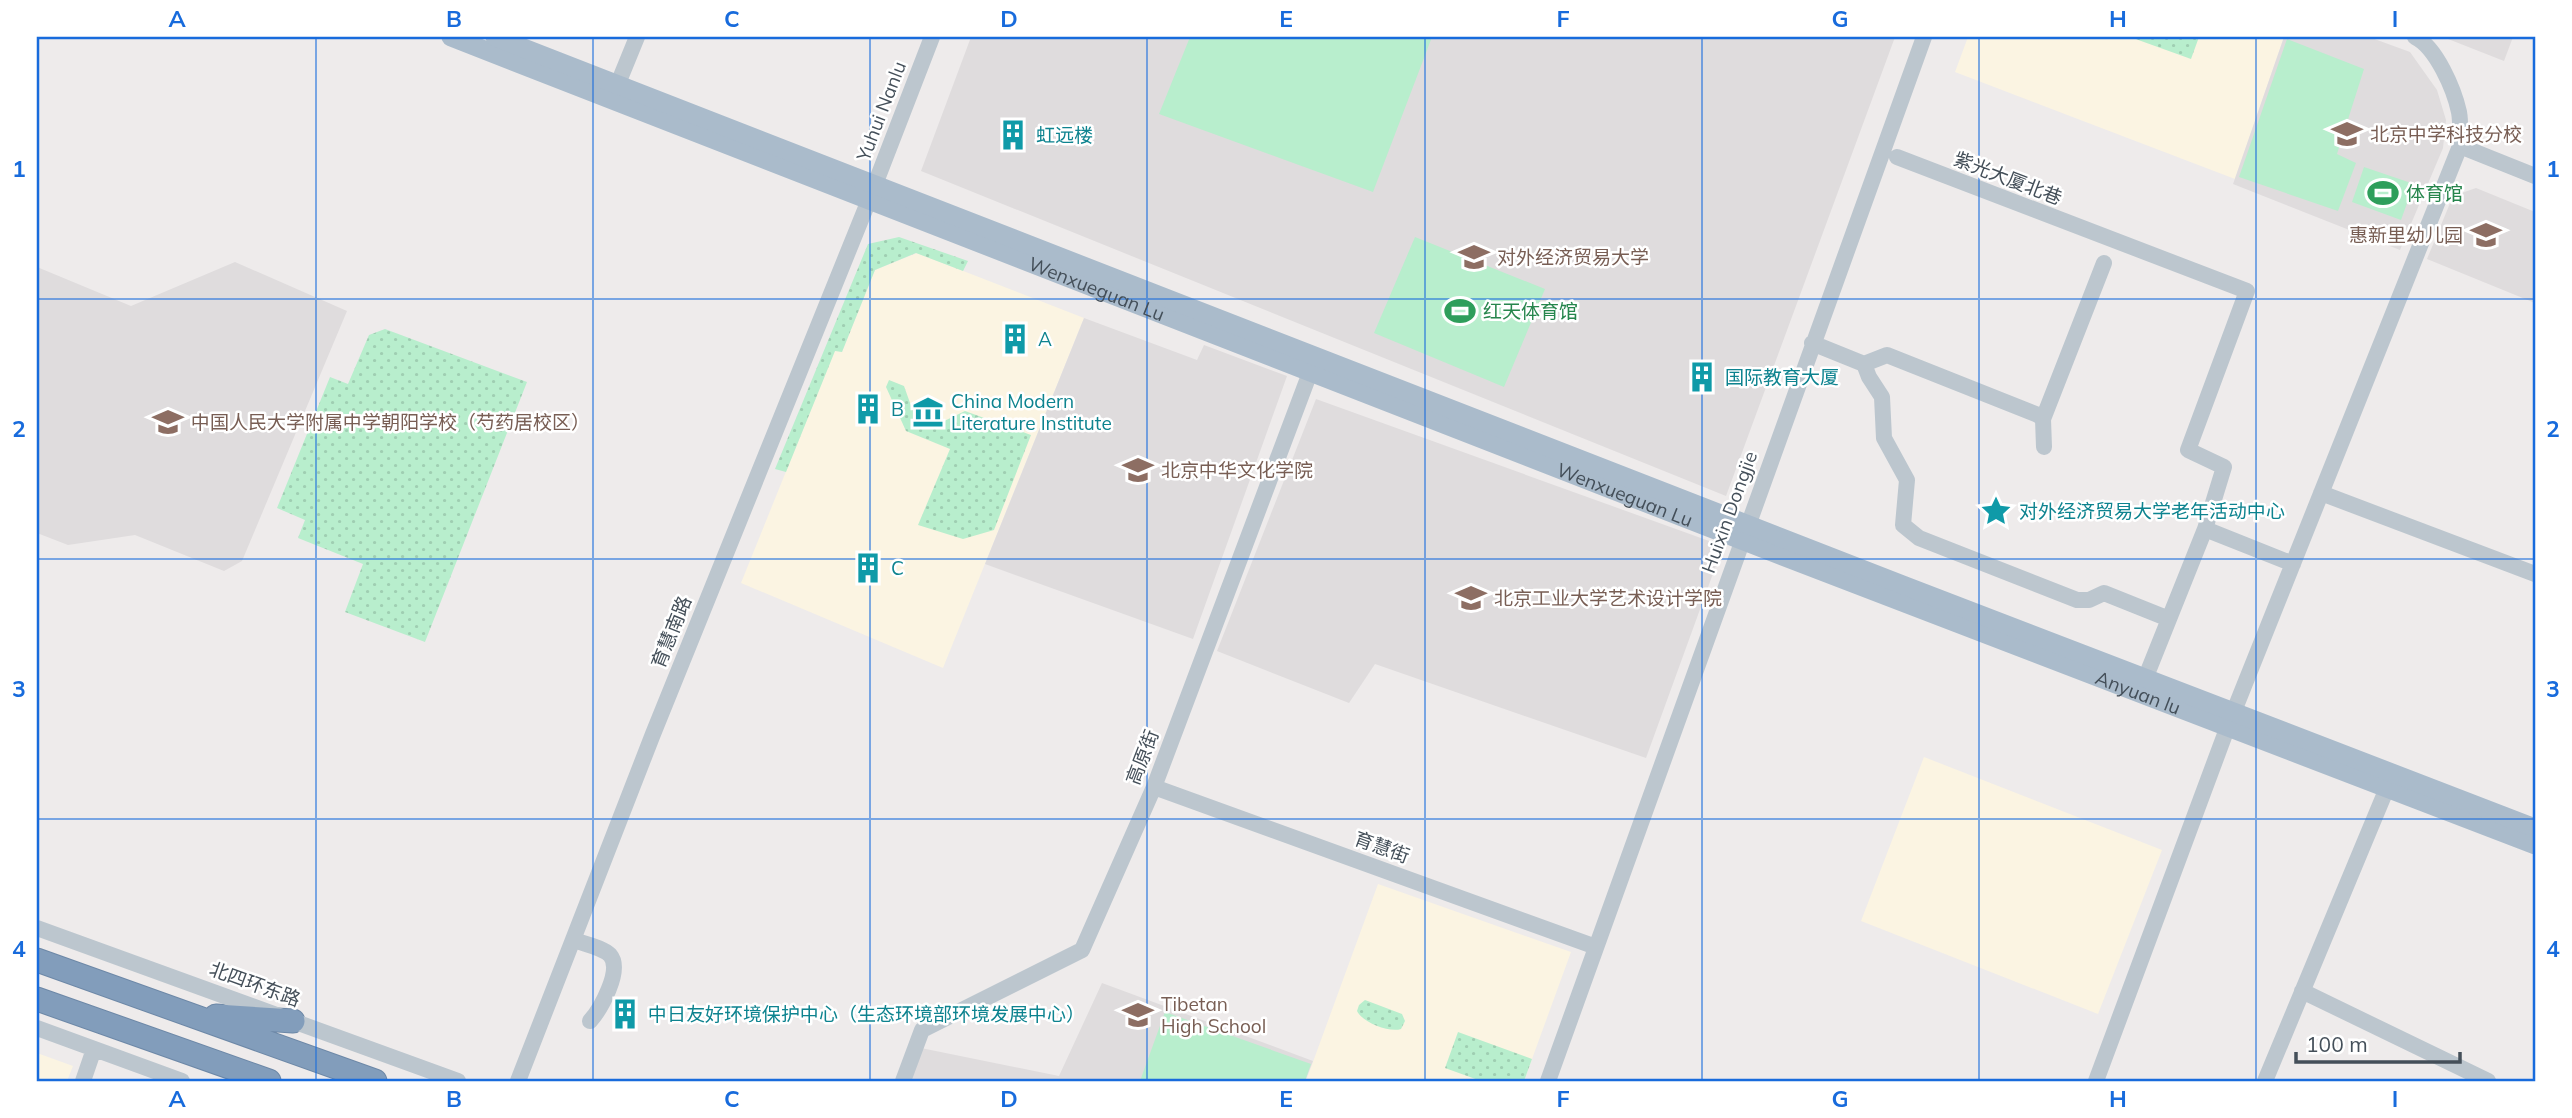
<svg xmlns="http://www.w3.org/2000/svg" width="2572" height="1118" font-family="Mulish,'Noto Sans SC',sans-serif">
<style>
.commercial{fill:#fbf4e2}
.education{fill:#dfdcdd}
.grass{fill:#b8eecd}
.park{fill:url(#park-dots)}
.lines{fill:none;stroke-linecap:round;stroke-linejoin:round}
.highway-casing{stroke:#6d88a7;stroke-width:25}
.minor{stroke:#bcc6ce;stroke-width:16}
.major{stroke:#aabbcb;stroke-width:19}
.highway{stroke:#829dbb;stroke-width:23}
.grid{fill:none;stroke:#186bdc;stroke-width:2;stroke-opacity:0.55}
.labels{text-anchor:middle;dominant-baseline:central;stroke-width:5;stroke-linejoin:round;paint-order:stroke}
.street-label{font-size:19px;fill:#444f59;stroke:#fff}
.education-label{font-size:19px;fill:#785e54;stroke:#fff;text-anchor:start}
.culture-label{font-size:19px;fill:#0d838f;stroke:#fff;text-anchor:start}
.leisure-label{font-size:19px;fill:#27864d;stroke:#fff;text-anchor:start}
.neatline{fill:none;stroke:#186bdc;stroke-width:2.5}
.grid-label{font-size:23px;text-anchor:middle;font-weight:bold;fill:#186bdc}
</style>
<defs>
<pattern id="park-dots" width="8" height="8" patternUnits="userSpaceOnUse" patternTransform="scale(1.75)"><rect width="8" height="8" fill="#b8eecd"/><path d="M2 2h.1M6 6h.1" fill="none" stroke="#9fceb2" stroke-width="1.8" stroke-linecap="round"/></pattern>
</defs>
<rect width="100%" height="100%" fill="#eeebeb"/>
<path class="commercial" d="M1968 37H2284L2235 179 1955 72Z
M917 253 1084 318 943 668 741 583 835 350 842 352 875 270Z
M1924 757 2162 850 2098 1014 1861 921Z
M1378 884 1571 952 1524 1081H1306Z
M37 1053 73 1066 67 1081H37Z"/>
<path class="education" d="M971 37H1895L1726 496 921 171Z
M2284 37H2369L2410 52 2437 90 2446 120 2443 148 2400 250 2233 184Z
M2443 37H2513L2504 61Z
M2476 188 2535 212V303L2427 259 2453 196Z
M235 262 347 311 242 561 224 571 135 535 68 545 37 533V267L131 306Z
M1084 318 1197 360 1204 345 1287 376 1193 639 985 564Z
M1316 399 1723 546 1646 758 1375 664 1349 703 1217 651Z
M1102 983 1313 1061 1305 1081H903L916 1047 1059 1076Z"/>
<path class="grass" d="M1190 37H1432L1373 192 1159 114Z
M2287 39 2364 69 2337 154 2356 163 2338 211 2239 177Z
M2364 167 2414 184 2401 220 2352 202Z
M1415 237 1545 289 1504 387 1374 333Z
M1165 1012 1311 1064 1305 1081H1140Z"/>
<path class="park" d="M2130 37H2199L2191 59Z
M899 237 968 261 963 271 916 253 875 270 842 352 835 351 786 472 775 469 868 244Z
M385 329 527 382 425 642 345 612 363 564 298 538 305 520 277 508 330 377 348 384 369 335Z
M889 380 904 386 914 414 938 424 965 411 1031 435 994 530 963 539 918 525 950 449 906 431 886 387Z
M1365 1000 1402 1014 1405 1021 1401 1029C1389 1033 1362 1022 1357 1011L1359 1005Z
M1458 1032 1532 1059 1524 1081H1481L1445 1068Z"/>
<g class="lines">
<g class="highway-casing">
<path id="highway" d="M37 960 375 1081
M37 999 269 1081
M216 1016 293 1021"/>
</g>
<path class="minor" d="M617 86 637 37
M2460 146 2535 176
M1897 157 2247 291 2188 450 2224 467 2205 529
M1812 343 1864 364 1887 355 2038 415 2043 419 2044 447
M1864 364 1869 377 1882 397 1884 438 1907 480 1903 525 1919 538 2077 600H2089L2104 593 2169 619
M2043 419 2104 263
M2321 493 2535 574
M2145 679 2205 529 2293 564
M1154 787 1596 947
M37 928 458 1081
M574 940C584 944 602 947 610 955 623 970 600 1010 590 1021
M2302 991 2488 1081
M37 1028 182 1081
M83 1081 94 1049
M518 1081 653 734 869 200 932 37
M903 1081 922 1030 1082 950 1154 787 1314 362
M1548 1081 1924 37
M2096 1081 2228 726 2460 146C2460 135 2461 123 2459 112 2454 89 2436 47 2415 37
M2265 1081 2387 788"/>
<g class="major">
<path id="s1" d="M451 37 1754 545 2535 845"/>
<path d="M495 37 1903 585 2535 828"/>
</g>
<use href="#highway" class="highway"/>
</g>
<path class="grid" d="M316 37V1081M593 37V1081M870 37V1081M1147 37V1081M1425 37V1081M1702 37V1081M1979 37V1081M2256 37V1081M37 299H2535M37 559H2535M37 819H2535"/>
<defs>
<g id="school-bare" transform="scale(2.415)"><path d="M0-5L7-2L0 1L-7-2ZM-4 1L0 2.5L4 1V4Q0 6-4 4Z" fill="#8d6e63" stroke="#fff" stroke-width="2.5" paint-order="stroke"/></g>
<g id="building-bare" transform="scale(2.415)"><path d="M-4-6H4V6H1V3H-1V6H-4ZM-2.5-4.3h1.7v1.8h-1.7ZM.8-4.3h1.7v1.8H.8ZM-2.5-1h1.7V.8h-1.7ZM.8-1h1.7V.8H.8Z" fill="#0f9aa8" stroke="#fff" stroke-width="2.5" paint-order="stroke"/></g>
<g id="stadium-bare" transform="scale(2.415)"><path d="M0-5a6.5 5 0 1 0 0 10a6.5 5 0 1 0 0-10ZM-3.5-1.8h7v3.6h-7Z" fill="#2e9e5b" stroke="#fff" stroke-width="2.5" paint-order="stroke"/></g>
<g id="university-bare" transform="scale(2.415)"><path d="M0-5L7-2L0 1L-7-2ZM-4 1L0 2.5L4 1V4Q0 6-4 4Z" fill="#8d6e63" stroke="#fff" stroke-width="2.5" paint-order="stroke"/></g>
<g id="museum-bare" transform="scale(2.415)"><path d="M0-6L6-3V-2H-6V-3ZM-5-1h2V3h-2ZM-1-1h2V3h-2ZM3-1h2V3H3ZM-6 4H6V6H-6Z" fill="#0f9aa8" stroke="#fff" stroke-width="2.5" paint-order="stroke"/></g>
<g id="sight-bare" transform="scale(2.415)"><path d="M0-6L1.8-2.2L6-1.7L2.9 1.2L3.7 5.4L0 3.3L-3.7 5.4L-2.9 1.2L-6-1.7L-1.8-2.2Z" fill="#0f9aa8" stroke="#fff" stroke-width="2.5" paint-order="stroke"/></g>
</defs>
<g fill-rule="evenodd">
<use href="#school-bare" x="2347" y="134"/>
<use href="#building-bare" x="1013" y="135"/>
<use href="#stadium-bare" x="2383" y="193"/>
<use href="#school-bare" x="2486" y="235"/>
<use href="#university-bare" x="1474" y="257"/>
<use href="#stadium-bare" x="1460" y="311"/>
<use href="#building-bare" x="1015" y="339"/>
<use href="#building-bare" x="1702" y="377"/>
<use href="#building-bare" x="868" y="409"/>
<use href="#museum-bare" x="928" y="412"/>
<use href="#school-bare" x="168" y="422"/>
<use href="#university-bare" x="1138" y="470"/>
<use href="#sight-bare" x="1996" y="511"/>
<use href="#building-bare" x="868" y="568"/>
<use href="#university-bare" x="1471" y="598"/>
<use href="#building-bare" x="625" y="1014"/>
<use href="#school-bare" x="1138" y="1015"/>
</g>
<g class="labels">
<g class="street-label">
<text transform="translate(881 111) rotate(-69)">Yuhui Nanlu</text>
<text transform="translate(2008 178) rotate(21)">紫光大厦北巷</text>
<text stroke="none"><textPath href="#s1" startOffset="693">Wenxueguan Lu</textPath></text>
<text stroke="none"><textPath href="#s1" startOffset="1260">Wenxueguan Lu</textPath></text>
<text transform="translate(1729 512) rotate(-70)">Huixin Dongjie</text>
<text transform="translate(671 632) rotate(-68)">育慧南路</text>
<text stroke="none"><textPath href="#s1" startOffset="1810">Anyuan lu</textPath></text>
<text transform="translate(1142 757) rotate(-69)">高原街</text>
<text transform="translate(1382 847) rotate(20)">育慧街</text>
<text transform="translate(255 984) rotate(20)">北四环东路</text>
</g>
<g class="education-label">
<text x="2370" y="134">北京中学科技分校</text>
<text x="2463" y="235" text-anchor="end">惠新里幼儿园</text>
<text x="1497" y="257">对外经济贸易大学</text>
<text x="191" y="422">中国人民大学附属中学朝阳学校（芍药居校区）</text>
<text x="1161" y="470">北京中华文化学院</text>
<text x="1494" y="598">北京工业大学艺术设计学院</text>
<text x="1161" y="1004">Tibetan<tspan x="1161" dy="22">High School</tspan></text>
</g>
<g class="culture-label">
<text x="1036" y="135">虹远楼</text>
<text x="1038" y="339">A</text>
<text x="1725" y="377">国际教育大厦</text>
<text x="951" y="401">China Modern<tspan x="951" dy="22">Literature Institute</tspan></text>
<text x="891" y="409">B</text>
<text x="2019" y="511">对外经济贸易大学老年活动中心</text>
<text x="891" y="568">C</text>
<text x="648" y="1014">中日友好环境保护中心（生态环境部环境发展中心）</text>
</g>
<g class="leisure-label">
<text x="2406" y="193">体育馆</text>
<text x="1483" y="311">红天体育馆</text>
</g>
</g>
<rect width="2572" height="1118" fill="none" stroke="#ffffff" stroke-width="77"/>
<path d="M2296 1052v10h164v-10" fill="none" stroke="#444f59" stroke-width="3.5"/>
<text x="2306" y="1052" font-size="21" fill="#444f59" stroke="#ffffff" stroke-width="5" paint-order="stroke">100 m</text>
<rect x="38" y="38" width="2496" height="1042" class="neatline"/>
<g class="grid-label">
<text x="177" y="27">A</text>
<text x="454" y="27">B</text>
<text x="732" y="27">C</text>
<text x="1009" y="27">D</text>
<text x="1286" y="27">E</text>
<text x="1563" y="27">F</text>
<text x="1840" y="27">G</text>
<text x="2118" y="27">H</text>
<text x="2395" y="27">I</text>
<text x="19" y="177">1</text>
<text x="2553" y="177">1</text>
<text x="19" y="437">2</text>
<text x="2553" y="437">2</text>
<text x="19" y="697">3</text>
<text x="2553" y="697">3</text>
<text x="19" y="957">4</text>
<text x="2553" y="957">4</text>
<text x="177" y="1107">A</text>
<text x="454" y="1107">B</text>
<text x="732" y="1107">C</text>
<text x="1009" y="1107">D</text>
<text x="1286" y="1107">E</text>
<text x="1563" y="1107">F</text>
<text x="1840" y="1107">G</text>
<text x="2118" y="1107">H</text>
<text x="2395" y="1107">I</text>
</g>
</svg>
